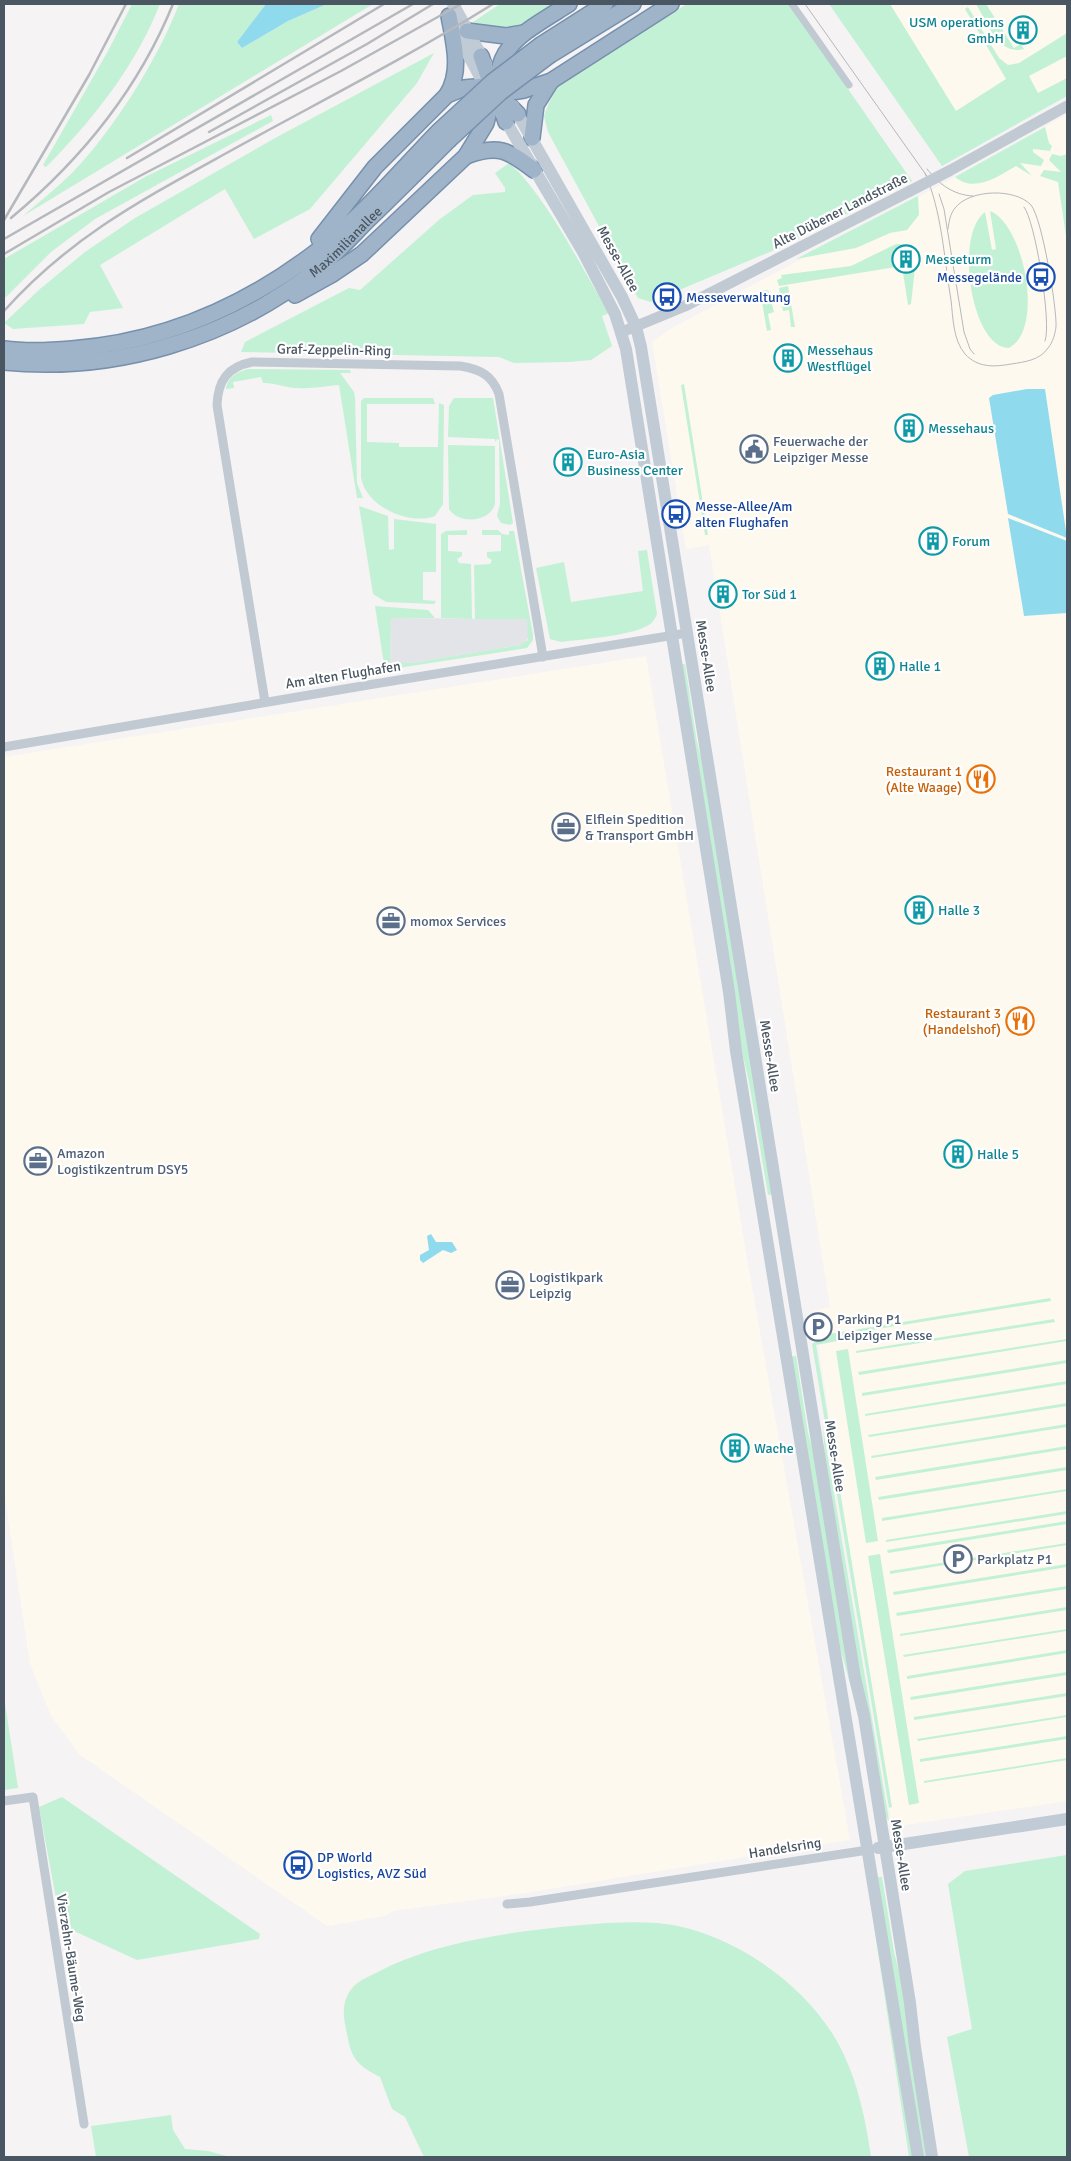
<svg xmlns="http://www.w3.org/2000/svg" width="1071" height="2161" font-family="Signika,sans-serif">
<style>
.commercial{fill:#fdf9ef}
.airport{fill:#e2e4e7}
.green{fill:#c3f1d5}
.water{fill:#90daee}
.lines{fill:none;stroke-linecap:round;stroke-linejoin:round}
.trunk-casing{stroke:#7690ad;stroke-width:18}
.pedestrian{stroke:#c1cad2;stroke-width:7}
.minor{stroke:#c1cad2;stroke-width:9}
.tertiary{stroke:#c1cad2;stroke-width:11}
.secondary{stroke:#c1cbd6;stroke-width:12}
.trunk{stroke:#9fb4c9;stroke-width:15}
.tram{stroke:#b5b8bd;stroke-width:1}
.rail{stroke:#b5b8bd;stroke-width:2.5}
.trunk-bridge-casing{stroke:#7690ad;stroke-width:18;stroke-linecap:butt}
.tertiary-bridge{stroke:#c1cad2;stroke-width:11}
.trunk-bridge{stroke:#9fb4c9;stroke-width:15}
.labels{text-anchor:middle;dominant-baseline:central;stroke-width:4.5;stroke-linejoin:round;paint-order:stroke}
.culture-label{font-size:14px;fill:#0d838f;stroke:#fff;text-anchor:start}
.street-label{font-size:14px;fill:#4a5661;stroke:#fff}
.transit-label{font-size:14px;fill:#164399;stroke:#fff;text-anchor:start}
.service-label{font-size:14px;fill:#4e5e75;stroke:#fff;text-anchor:start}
.food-label{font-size:14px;fill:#c56008;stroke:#fff;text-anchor:end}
</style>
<rect width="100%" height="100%" fill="#f5f3f3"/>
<path class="commercial" d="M860 4H1067V85L958 147Z
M1067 114V1801L900 1826 891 1822 813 1311 830 1307 709 545 686 549 652 342 672 328 974 167Z
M646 656 748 1264 850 1840 519 1894 393 1911 385 1916 327 1926 80 1755 51 1716 30 1664 4 1492V757Z"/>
<path class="airport" d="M391 618 527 619 530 635 525 643 520 645 412 663H395L394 666H390Z"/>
<path class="green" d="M132 4H160C136 64 99 112 54 159L46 167 43 165 108 51Z
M179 4H266L237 42 242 48 288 21 327 4H373L23 216C39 202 57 188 72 173 113 131 158 59 179 4Z
M500 4H555L513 30 489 31 473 22Z
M687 4H789L912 181 779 248 651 302 638 298 548 132 544 116 554 90 572 75Z
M829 4H890L956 111 1006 79 965 9 968 7 999 58 1008 65 1019 63 1067 33V56L1029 76 1038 93 1067 78V96L942 166Z
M976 4H986L1014 48 1021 44 1024 49C998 56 987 22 976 4Z
M434 53 417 83 310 209 254 239 225 189 100 265 123 308 90 312 84 324 13 329 4 323 40 289 85 252 135 218 277 137Z
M271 115 273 121 95 219 51 252 4 299V259L145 177Z
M1045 127 1049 143 1052 146 1050 151 1033 149V152L1044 160 1041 166 1020 163 1032 176 1016 166C997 177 975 193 955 177Z
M1052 154 1061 156 1067 154V243L1058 182 1040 176 1044 170 1061 172 1049 160Z
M509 163C546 195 582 269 609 313L602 316 612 346 591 360 569 362 514 363 499 357 241 352 245 342 349 288 360 290 440 219 473 195 505 192V188L495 173Z
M918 196 919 215 907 230 890 233 856 248 796 259Z
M990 211C1024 224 1045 329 1009 348 971 348 954 234 985 212L992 250 996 249Z
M896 244 909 245 917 250 911 304 908 305 902 266 779 286 777 280 782 278 781 275 851 266Z
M788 286 795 327H791L789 310 783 311 779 288Z
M768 290 774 312 768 314 771 330 767 331 760 291Z
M248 369 350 370 351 373H340L354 392 355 397 357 483 363 498H357L339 385C326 386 312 389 298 388 287 388 271 382 263 383L261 377 233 382 234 388 226 389C227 377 237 372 248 369Z
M684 384 708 535H705L681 385Z
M364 398H433L435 404H367V442L399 443V447H438L439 403 444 405 443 504 435 516C409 526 365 506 361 477V401Z
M454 398H493L513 523 510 525 501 523 497 516 500 504 499 440 497 439 495 442V439L448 437 449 406Z
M448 445 495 446V504C490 522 459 525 449 509Z
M359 506 388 516 389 550 394 549V519L436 524V572H423V600L436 601 434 604 386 602 373 594Z
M467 530V535H448V551L462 552V556L457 559 459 563 471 564 472 619 441 618V534L446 531Z
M482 530H498L502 534 509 535V531H514L533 635V640L527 648 385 670 375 606 428 610 435 618H391L390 666H394V663H412L520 645 528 640 527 619H475L474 565 490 564 492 560 487 557V552L501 551V535H482Z
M647 550 657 614C655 619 653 623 647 626 629 636 583 639 561 642L550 639 536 568 564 562 571 602 643 591 638 551Z
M681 664H685L697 742 706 777 774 1194 768 1195 749 1082 740 1043Z
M1050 1298 1051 1301 853 1333V1338L816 1345 892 1807 889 1808 812 1344 829 1334Z
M1054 1319 1055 1322 856 1353V1351Z
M1067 1339V1341L859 1375 858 1372Z
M848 1349 878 1541 866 1543 836 1351Z
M796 1356 808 1433 818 1469 858 1713 840 1647 790 1357Z
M1067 1360V1363L862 1396V1393Z
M1067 1381V1384L865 1416V1414Z
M1067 1403V1406L869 1437 868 1435Z
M1067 1424V1427L872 1458 871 1456Z
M823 1428 888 1814 889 1822 884 1813 859 1678 826 1472Z
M1067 1446V1449L876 1480 875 1477Z
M1067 1467V1470L879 1500 878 1497Z
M1067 1489V1491L882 1521V1518Z
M1067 1511V1514L886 1542V1540Z
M1067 1521V1524L888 1553 887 1550Z
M1067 1543V1545L890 1574V1571Z
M880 1554 919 1803 909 1805 868 1556Z
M1067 1564V1567L894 1595 893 1592Z
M1067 1586V1589L897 1616 896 1613Z
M1067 1607V1610L900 1636V1634Z
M1067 1629V1631L904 1657 903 1655Z
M1067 1650V1653L907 1679V1676Z
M1067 1672V1675L911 1700 910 1697Z
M1067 1693V1696L914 1720V1717Z
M4 1697 18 1788 4 1790Z
M1067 1715V1717L918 1741 917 1739Z
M1067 1736V1739L920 1762V1759Z
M1067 1758V1760L924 1783V1781Z
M62 1797 260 1934 259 1939 137 1960 61 1925 39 1807Z
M1067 1855V2157H969L947 2037 972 2029 948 1884 965 1871Z
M877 1877H882L894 1952 904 1991 928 2157H922Z
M867 1880 913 2157H909Z
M606 1923C630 1922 655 1921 678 1926 744 1940 816 1993 844 2055 859 2087 866 2122 871 2157H424L405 2117 392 2109 380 2077C351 2062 351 2055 345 2024 343 2013 343 2001 350 1991 355 1983 365 1978 374 1974 439 1938 533 1929 606 1923Z
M171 2115 173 2130 185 2149 208 2151 230 2157H96L91 2126Z"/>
<path class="water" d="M266 4H327L288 21 242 48 237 42Z
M1027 389H1045L1067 538 1008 514 989 398 993 395Z
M1008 518 1067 541V613L1024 616Z
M431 1234 436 1242H452L457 1250 451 1253 443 1250 423 1263 420 1260V1255L429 1250 427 1236Z"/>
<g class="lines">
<g class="trunk-casing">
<g id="trunk">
<path d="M467 31 506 36 523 33"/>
<path d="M542 44 605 4"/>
<path d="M550 55 633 4"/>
<path d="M496 88 505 93 524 90 551 81 671 4"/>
<path d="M447 95C462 71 454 43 449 16"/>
<path d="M506 122C482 51 515 38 569 4"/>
<path d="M532 138 536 105 551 81"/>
<path d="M466 156C498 144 508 150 534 170"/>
<path d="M319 239 375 167 447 95 464 88 485 86 498 94 518 114"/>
<path d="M295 295 331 275 362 254 466 156 486 123 492 99 490 82 481 56"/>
<path d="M4 349C26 352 50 351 72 349 165 342 248 305 321 248 364 214 401 170 439 131"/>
<path id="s1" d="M4 362C114 373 229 339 316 270 335 255 351 237 368 220 395 194 422 167 449 140"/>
</g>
</g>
<path class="pedestrian" d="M792 4 849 85"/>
<path class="minor" d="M265 702 217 405C218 381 227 367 252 362L460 366C480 369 492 375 499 394L543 657
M4 747 374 684 687 633
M4 1801 33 1797 84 2124
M507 1904 530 1902 868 1850"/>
<path class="tertiary" d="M949 171 1067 106
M622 332 685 306 910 191"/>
<path class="secondary" d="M453 4 486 64
M455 30 489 94
M513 106 622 297 636 327 641 347 855 1678 864 1716 910 2003 915 2047 932 2157
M501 113 583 252 615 314 626 349 729 992 736 1051 918 2157
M878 1848 1067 1819"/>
<use href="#trunk" class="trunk"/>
<path class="tram" d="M805 4 929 179
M927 169C939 184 953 195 973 196
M925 173C942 212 944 258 951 300 953 317 953 340 965 354 978 368 994 367 1011 364 1025 362 1040 360 1048 348 1053 342 1055 334 1056 327 1057 308 1042 218 1031 205 1015 188 970 189 955 208 950 214 949 222 948 229
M939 194 944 209 964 332 970 349 974 354
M1024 207C1035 220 1052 324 1045 341"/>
<path class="rail" d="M209 132 367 44 433 4
M127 158 384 4
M11 218C82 159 138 90 173 4
M4 220 89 75 126 4
M4 239 413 4
M4 254 109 192 341 71 461 4
M4 311C71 236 145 198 232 150 319 102 408 57 493 4"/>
<g class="trunk-bridge-casing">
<path id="trunk-bridge" d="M439 131 492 82 542 44
M449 140 501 92 550 55"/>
</g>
<path class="tertiary-bridge" d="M910 191 949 171"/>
<use href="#trunk-bridge" class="trunk-bridge"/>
</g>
<defs>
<g id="building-ring" transform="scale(1.4375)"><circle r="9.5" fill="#fff" stroke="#0f9aa8" stroke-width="1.5"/><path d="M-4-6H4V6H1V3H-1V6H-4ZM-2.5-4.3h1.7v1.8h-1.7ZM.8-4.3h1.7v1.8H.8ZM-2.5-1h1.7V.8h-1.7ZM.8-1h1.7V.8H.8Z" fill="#0f9aa8"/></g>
<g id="bus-ring" transform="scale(1.4375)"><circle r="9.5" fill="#fff" stroke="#1a4fb4" stroke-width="1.5"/><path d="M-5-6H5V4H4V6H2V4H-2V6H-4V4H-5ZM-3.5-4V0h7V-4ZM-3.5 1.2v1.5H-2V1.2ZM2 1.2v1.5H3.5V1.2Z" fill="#1a4fb4"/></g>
<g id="civic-ring" transform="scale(1.4375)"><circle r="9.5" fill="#fff" stroke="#5c6f8a" stroke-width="1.5"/><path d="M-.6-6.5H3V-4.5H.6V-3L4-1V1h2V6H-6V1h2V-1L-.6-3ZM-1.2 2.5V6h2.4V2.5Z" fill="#5c6f8a"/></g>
<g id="restaurant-ring" transform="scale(1.4375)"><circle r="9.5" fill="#fff" stroke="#e8710a" stroke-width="1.5"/><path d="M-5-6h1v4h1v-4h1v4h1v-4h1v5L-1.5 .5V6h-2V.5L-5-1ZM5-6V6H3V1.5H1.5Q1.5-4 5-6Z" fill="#e8710a"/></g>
<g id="office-ring" transform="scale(1.4375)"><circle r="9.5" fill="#fff" stroke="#5c6f8a" stroke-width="1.5"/><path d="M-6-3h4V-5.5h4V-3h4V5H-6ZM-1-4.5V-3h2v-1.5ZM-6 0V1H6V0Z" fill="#5c6f8a"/></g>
<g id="parking-ring" transform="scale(1.4375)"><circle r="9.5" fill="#fff" stroke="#5c6f8a" stroke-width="1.5"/><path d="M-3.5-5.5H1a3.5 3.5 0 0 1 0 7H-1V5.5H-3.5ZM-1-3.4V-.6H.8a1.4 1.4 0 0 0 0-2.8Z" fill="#5c6f8a"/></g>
</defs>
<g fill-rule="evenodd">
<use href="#building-ring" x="1023" y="30"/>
<use href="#building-ring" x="906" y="259"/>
<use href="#bus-ring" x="1041" y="277"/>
<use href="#bus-ring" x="667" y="297"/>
<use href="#building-ring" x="788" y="358"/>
<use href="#building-ring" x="909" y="428"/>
<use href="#civic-ring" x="754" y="449"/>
<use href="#building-ring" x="568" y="462"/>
<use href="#bus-ring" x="676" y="514"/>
<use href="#building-ring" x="933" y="541"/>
<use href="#building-ring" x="723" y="594"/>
<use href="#building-ring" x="880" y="666"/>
<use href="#restaurant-ring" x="981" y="779"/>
<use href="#office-ring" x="566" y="827"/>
<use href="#building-ring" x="919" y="910"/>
<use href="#office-ring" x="391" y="921"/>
<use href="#restaurant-ring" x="1020" y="1021"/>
<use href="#building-ring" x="958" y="1154"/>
<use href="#office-ring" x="38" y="1161"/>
<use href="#office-ring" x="510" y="1285"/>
<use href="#parking-ring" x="818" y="1327"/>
<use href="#building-ring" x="735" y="1448"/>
<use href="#parking-ring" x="958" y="1559"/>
<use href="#bus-ring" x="298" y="1865"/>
</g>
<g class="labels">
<g class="culture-label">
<text x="1004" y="22" text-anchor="end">USM operations<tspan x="1004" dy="16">GmbH</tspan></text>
<text x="925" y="259">Messeturm</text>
<text x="807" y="350">Messehaus<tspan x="807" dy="16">Westflügel</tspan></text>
<text x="928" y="428">Messehaus</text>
<text x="587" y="454">Euro-Asia<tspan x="587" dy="16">Business Center</tspan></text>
<text x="952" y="541">Forum</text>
<text x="742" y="594">Tor Süd 1</text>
<text x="899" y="666">Halle 1</text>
<text x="938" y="910">Halle 3</text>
<text x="977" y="1154">Halle 5</text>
<text x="754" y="1448">Wache</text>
</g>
<g class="street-label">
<text transform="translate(840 211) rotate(-27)">Alte Dübener Landstraße</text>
<text stroke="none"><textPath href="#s1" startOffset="374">Maximilianallee</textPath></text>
<text transform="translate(618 259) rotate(61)">Messe-Allee</text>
<text transform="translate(334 350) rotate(1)">Graf-Zeppelin-Ring</text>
<text transform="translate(706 656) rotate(81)">Messe-Allee</text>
<text transform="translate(343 675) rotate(-9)">Am alten Flughafen</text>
<text transform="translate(770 1056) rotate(81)">Messe-Allee</text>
<text transform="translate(835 1456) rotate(81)">Messe-Allee</text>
<text transform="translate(785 1848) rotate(-9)">Handelsring</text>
<text transform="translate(901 1855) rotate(81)">Messe-Allee</text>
<text transform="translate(71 1958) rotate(81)">Vierzehn-Bäume-Weg</text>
</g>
<g class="transit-label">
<text x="1022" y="277" text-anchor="end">Messegelände</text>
<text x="686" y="297">Messeverwaltung</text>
<text x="695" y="506">Messe-Allee/Am<tspan x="695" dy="16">alten Flughafen</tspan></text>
<text x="317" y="1857">DP World<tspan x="317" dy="16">Logistics, AVZ Süd</tspan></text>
</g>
<g class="service-label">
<text x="773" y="441">Feuerwache der<tspan x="773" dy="16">Leipziger Messe</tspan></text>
<text x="585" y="819">Elflein Spedition<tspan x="585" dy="16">&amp; Transport GmbH</tspan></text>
<text x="410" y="921">momox Services</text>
<text x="57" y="1153">Amazon<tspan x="57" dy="16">Logistikzentrum DSY5</tspan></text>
<text x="529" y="1277">Logistikpark<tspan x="529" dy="16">Leipzig</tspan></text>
<text x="837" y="1319">Parking P1<tspan x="837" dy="16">Leipziger Messe</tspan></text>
<text x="977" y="1559">Parkplatz P1</text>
</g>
<g class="food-label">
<text x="962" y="771">Restaurant 1<tspan x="962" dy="16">(Alte Waage)</tspan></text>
<text x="1001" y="1013">Restaurant 3<tspan x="1001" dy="16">(Handelshof)</tspan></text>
</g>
</g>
<rect width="1071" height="2161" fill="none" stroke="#4a5661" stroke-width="10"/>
</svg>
